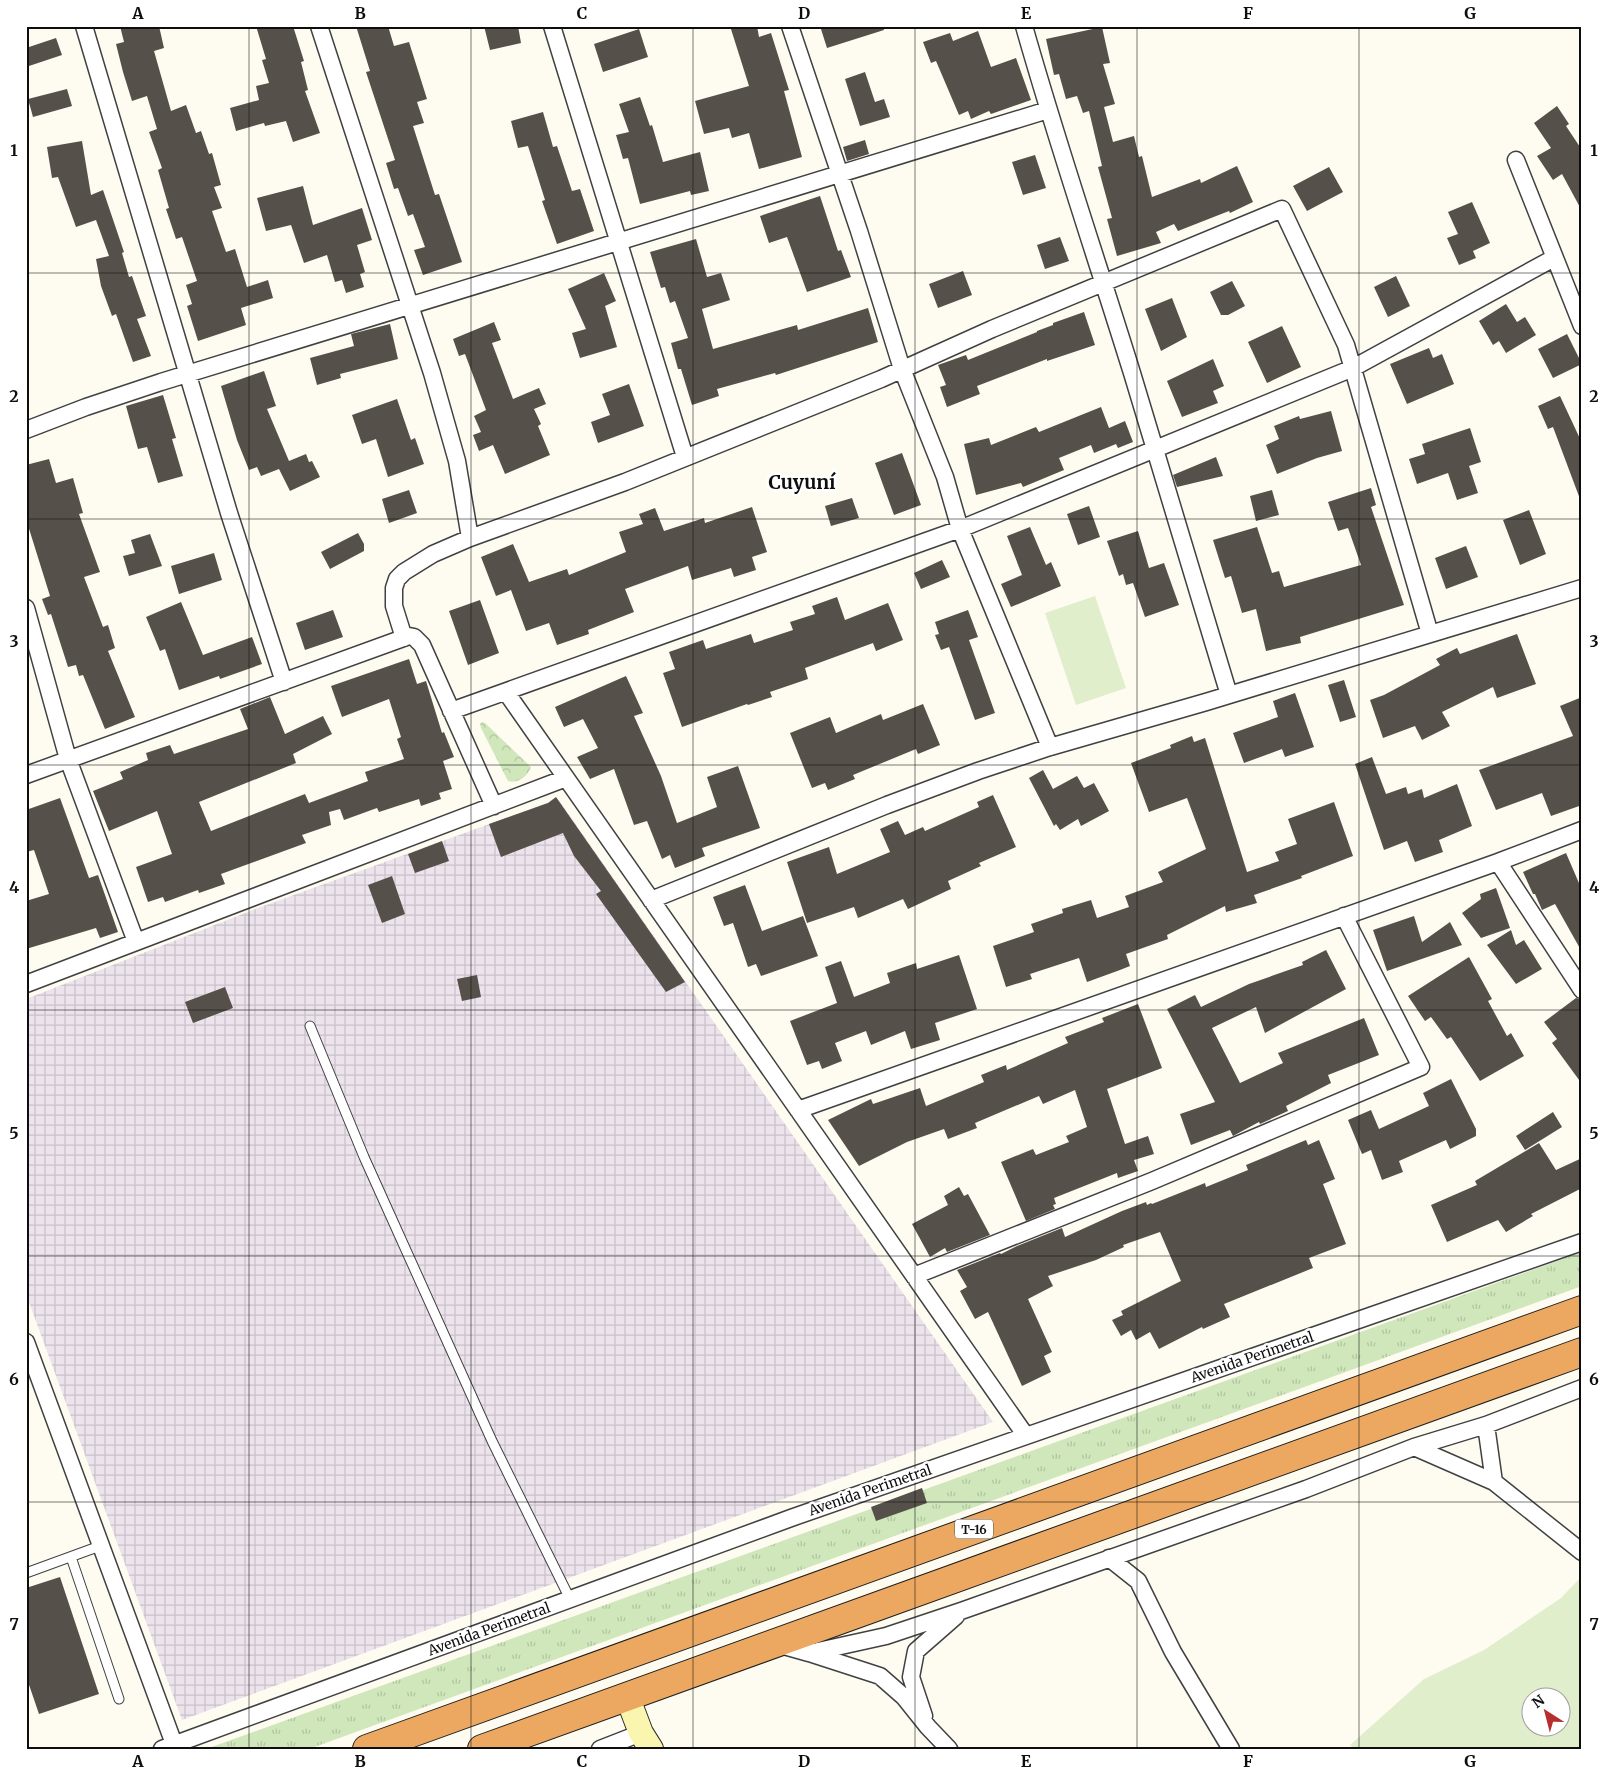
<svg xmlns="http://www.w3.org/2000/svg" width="1608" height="1775" font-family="Merriweather,serif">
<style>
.industrial{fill:url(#industrial-grid)}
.grass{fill:url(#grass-tufts)}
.park{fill:url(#park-crowns)}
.pitch{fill:#e1eecc;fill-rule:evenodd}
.building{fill:#56504b}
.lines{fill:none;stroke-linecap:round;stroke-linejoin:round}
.lane-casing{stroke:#414141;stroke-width:11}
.street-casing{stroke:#414141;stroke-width:19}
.secondary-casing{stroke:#303030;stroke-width:26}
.highway-casing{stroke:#1f1f1f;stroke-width:30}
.lane{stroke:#fff;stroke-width:9}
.street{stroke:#fff;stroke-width:16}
.secondary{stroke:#faf6af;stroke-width:24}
.highway{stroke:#eca860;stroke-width:28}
.grid{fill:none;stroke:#0e0e0e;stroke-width:1;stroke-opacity:0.55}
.labels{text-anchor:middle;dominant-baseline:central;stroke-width:5;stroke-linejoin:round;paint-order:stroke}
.shield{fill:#fff;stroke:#565656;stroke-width:1}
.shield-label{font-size:12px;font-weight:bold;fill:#0e0e0e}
.street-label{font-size:14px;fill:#0e0e0e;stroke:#fff}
.district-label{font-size:19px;font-weight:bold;fill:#0e0e0e;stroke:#fff}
.neatline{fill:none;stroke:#0e0e0e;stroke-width:2}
.grid-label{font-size:16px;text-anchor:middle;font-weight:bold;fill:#0e0e0e}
</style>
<defs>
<pattern id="industrial-grid" width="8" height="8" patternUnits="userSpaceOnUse" patternTransform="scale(1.25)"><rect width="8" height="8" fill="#ece3ec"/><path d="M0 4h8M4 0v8" fill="none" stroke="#c9c2c9"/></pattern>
<pattern id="grass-tufts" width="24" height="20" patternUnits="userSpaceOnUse" patternTransform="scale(1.25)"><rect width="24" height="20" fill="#cfe7bb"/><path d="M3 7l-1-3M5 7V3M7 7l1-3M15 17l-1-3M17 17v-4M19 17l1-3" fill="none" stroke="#b1c5a0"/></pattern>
<pattern id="park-crowns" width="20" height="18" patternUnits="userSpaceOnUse" patternTransform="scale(1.25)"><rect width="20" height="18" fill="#cfe7bb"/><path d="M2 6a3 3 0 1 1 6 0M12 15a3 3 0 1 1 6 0" fill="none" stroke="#b1c5a0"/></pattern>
</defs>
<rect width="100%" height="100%" fill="#fefcf0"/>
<path class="industrial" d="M558 799 993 1422 182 1720 26 1294V999L258 908Z"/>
<path class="grass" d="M1582 1252V1286L309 1749H206Z"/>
<path class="park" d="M482 722 485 723 531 767C528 776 518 784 508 781L481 728 480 724Z"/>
<path class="pitch" d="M1095 596 1126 688 1076 705 1045 613Z
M1582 1576V1749H1354L1350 1745 1424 1679 1484 1650 1561 1598ZM1530 1698H1560V1728H1530Z"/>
<path class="building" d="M120 26H159L164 48 154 51 171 111 186 105 196 133 201 131 209 154 212 153 221 185 214 187 222 208 212 211 226 252 235 249 247 287 268 280 273 298 241 308 246 325 198 341 187 306 192 304 186 285 197 281 182 237 176 239 166 209 169 208 158 170 162 168 149 132 157 129 147 96 132 101 123 72 116 44 124 42Z
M256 26H293L304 61 301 62 308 90 305 91 320 133 293 142 286 121 265 126 264 123 236 131 230 108 259 100 256 86 269 83 262 60 266 59Z
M356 26H388L394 46 409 42 427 99 417 102 424 123 413 126 435 195 439 194 462 262 423 275 414 250 425 247 413 214 408 216 398 188 394 189 386 163 395 160 366 72 370 71Z
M484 26H518L521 43 490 50Z
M730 26H757L759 37 771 33 789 90 784 91 802 157 759 169 749 133 732 138 729 128 704 134 695 101 749 86Z
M820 26H883L884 30 827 48Z
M1102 27 1110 63 1103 64 1115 104 1104 107 1113 142 1134 136 1139 157 1142 156 1152 197 1200 179 1201 183 1237 166 1253 202 1230 213 1229 211 1178 231 1174 224 1156 232 1161 243 1117 256 1107 219 1112 218 1098 167 1102 166 1089 111 1083 113 1077 96 1066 99 1059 74 1054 75 1046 39Z
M639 29 648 57 603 72 594 44Z
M978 31 991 67 1016 58 1031 100 991 114 989 111 971 119 968 111 959 115 936 61 931 63 923 42 950 33 953 41Z
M56 38 62 55 26 67V48Z
M865 72 875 102 884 99 890 117 860 126 845 79Z
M67 89 72 106 33 117 28 99Z
M640 97 650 126 652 125 663 162 700 152 709 191 691 195 690 191 640 204 628 158 623 159 616 135 629 132 619 104Z
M1557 106 1569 124 1566 126 1582 150V211L1562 174 1553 180 1537 156 1551 148 1534 123Z
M543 112 553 147 557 146 572 191 580 189 594 231 557 244 542 201 545 200 528 146 518 148 511 121Z
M865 140 869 154 847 161 843 147Z
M82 141 91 195 103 190 124 252 122 253 129 277 132 276 146 316 137 319 151 356 133 362 116 314 112 316 101 286 96 259 109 256 96 220 76 227 58 177 52 178 47 147Z
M1035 155 1046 188 1023 195 1012 162Z
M1329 167 1343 192 1307 211 1293 186Z
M303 186 313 225 362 208 372 240 357 245 365 272 360 274 364 287 346 293 342 280 335 282 327 255 304 263 291 225 266 231 257 198Z
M820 196 838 251 841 250 851 277 807 292 787 237 769 243 760 216Z
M1472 202 1490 243 1473 251 1476 258 1459 265 1447 238 1458 234 1448 212Z
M1060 237 1069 261 1045 269 1037 245Z
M696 239 707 277 721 273 730 300 702 309 713 349 797 325 798 330 868 308 878 342 776 375 775 373 717 389 719 396 692 405 681 369H678L671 343 688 338 675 301 670 303 665 287 661 288 650 252Z
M963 271 972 295 938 308 929 284Z
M604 273 616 301 605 306 617 347 580 358 572 333 586 329 568 289Z
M1396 276 1410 306 1388 317 1374 287Z
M1232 281 1245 306 1228 315H1221L1210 292Z
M1172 298 1187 337 1161 351 1145 309Z
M1506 304 1517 322 1525 317 1536 335 1506 353 1499 341 1493 345 1479 321Z
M1084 312 1095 345 1047 361V359L977 386 980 394 947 407 940 387 946 385 938 365 966 355 968 360 1037 332V331L1053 325V323Z
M494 322 501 340 492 343 513 399 539 388 546 404 534 409 541 424 538 426 550 455 505 474 493 445 479 451 473 435 481 432 474 416 486 410 465 354 459 356 453 339Z
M390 324 398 359 340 374 341 378 317 385 310 358 354 346 351 334Z
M1282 326 1301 367 1267 383 1248 342Z
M1567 334 1582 364 1553 378 1538 349Z
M1429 348 1433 358 1442 354 1454 384 1407 404 1390 364Z
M1213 359 1224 386 1213 391 1218 403 1182 417 1167 381Z
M264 371 276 406 267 409 289 461 306 454 309 462 312 461 320 477 290 491 279 469 261 476 257 467 249 470 237 440 221 386Z
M629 384 644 426 598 443 591 422 610 415 602 394Z
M163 395 176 438 172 439 183 476 158 483 147 447 138 449 126 406Z
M1560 396 1582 443V499H1580L1553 427 1548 429 1538 406Z
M397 399 411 440 415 438 424 464 388 477 376 439 362 444 352 415Z
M1101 407 1109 428 1125 421 1133 442 1118 448 1116 444 1094 453 1091 445 1059 458 1064 470 1023 487 1021 483 976 495 964 444 989 438 991 445 1036 427 1039 432Z
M1331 411 1342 451 1317 458 1277 474 1266 445 1279 439 1274 426 1299 416 1300 419Z
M1470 428 1481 462 1469 466 1478 493 1457 500 1448 473 1417 484 1409 459 1425 454 1422 444Z
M902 453 921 505 894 515 875 463Z
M1216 457 1223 476 1177 487 1173 475Z
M49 459 56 483 73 478 83 513 79 514 100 572 84 577 103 627 108 625 115 648 108 651 135 717 105 729 83 675 79 676 76 665 68 667 51 614 48 615 42 599 50 596 26 519V465Z
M1371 488 1376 505 1371 507 1404 605 1300 637 1301 643 1266 651 1256 609 1242 613 1231 576 1225 578 1213 540 1257 527 1272 573 1279 571 1284 587 1361 565 1348 528 1338 531 1328 502Z
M409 490 417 513 389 523 382 499Z
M1272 490 1279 515 1256 521 1250 496Z
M852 498 859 518 831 526 825 506Z
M1089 506 1100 537 1078 545 1067 514Z
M752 507 767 552 752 557 756 570 734 577 731 568 692 580 688 566 625 589 634 612 588 630 589 634 557 645 549 623 526 631 511 590 496 596 481 557 513 544 529 582 567 569 569 575 626 552 619 532 643 524 639 514 655 508 664 531 704 518 705 523Z
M1529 510 1546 554 1520 565 1503 520Z
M1030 527 1046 565 1051 562 1061 586 1011 607 1001 584 1022 575 1007 536Z
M1138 531 1149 568 1164 563 1179 605 1145 617 1133 583 1126 585 1123 574 1119 576 1107 541Z
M358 533 364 544V551L330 569 321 552Z
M150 534 162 566 129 576 123 556 135 553 131 540Z
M1466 546 1478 577 1446 589 1435 558Z
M214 553 222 580 179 594 171 566Z
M942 560 950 577 921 589 914 573Z
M837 597 845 620 888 603 903 640 876 651 873 643 805 668 808 679 770 692 772 697 748 705 747 704 682 727 663 673 675 669 669 652 703 640 706 649 751 634 754 643 793 630 790 622 815 614 812 606Z
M480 600 499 653 468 665 449 611Z
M181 602 203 655 252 637 262 664 220 679 219 676 179 690 165 649 160 651 146 617Z
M333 610 343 637 305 650 296 623Z
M968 610 978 637 969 640 995 713 975 720 949 647 941 650 935 635 939 634 935 622Z
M1517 634 1536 684 1497 698 1493 687 1442 712 1450 726 1422 740 1415 726 1383 738 1370 700 1384 695 1440 665 1436 659 1457 648 1460 654Z
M409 659 417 684 426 681 442 733 444 732 454 757 443 761 452 789 439 793 441 799 421 806 419 799 379 812 377 808 344 820 340 809 329 812 331 825 302 835 306 843 221 874 225 884 199 893 198 890 165 902 163 897 148 902 136 867 172 854 157 811 109 831 93 791 123 779 120 772 148 760 146 753 170 745 174 754 248 729 240 709 270 697 285 734 323 716 332 734 293 754 296 763 199 802 211 831 305 794 309 803 368 781 365 772 404 759 397 739 401 737 389 699 342 717 331 686Z
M626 676 643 713 634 716 661 776 677 823 717 807 707 777 738 766 760 828 702 848 705 856 675 868 670 855 662 859 647 821 634 825 614 769 590 779 577 757 598 748 583 719 564 727 555 707Z
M1344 680 1356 717 1340 722 1328 685Z
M1295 693 1314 747 1285 757 1282 749 1244 763 1233 733 1278 717 1273 701Z
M1582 697V805L1551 816 1542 793 1496 810 1479 770 1573 736 1560 706Z
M923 704 940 745 918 754 916 749 853 775 855 779 828 790 825 783 812 788 790 733 830 717 836 733 881 714 883 720Z
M1192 736 1194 742 1205 738 1247 872 1279 861 1275 852 1297 844 1288 819 1334 802 1353 856 1301 876 1302 878 1254 895 1257 903 1226 912 1225 906 1167 935 1168 939 1126 954 1130 966 1120 970 1087 982 1079 958 1030 974 1032 979 1006 987 993 946 1034 932 1031 924 1063 913 1062 909 1091 900 1097 918 1129 907 1125 896 1163 882 1158 872 1206 849 1187 798 1149 812 1131 763 1171 748 1170 745Z
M1372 757 1386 794 1406 787 1408 794 1422 789 1424 798 1457 784 1472 826 1439 840 1443 852 1415 862 1407 841 1384 850 1355 764Z
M1043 770 1053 789 1077 776 1084 788 1094 783 1109 811 1081 826 1078 819 1060 830 1056 824 1054 826 1029 778Z
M993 795 1016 847 979 863 981 866 948 881 951 889 908 909 903 899 858 918 854 907 807 923 787 862 829 847 837 874 890 852 880 829 898 821 905 835 923 827 925 831 979 807 977 802Z
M556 797 685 982 666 992 596 894 601 891 574 856 563 833 501 857 489 824 548 803Z
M60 798 89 878 98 875 118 932 100 938 96 928 26 949V901L49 894 34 850 26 852V810Z
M442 841 449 861 415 873 408 854Z
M1566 853 1582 890V952L1555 904 1542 910 1535 894H1533L1523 872Z
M392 876 405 914 382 923 368 885Z
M745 885 762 931 803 916 818 956 761 976 756 964 748 967 733 923 724 926 713 897Z
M1496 888 1510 928 1481 938 1462 913 1481 899 1480 894Z
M1414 916 1422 942 1450 922 1462 945 1387 971 1373 930Z
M1511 930 1516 945 1524 940 1542 969 1516 984 1487 945Z
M1326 950 1346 989 1265 1033 1256 1007 1212 1028 1240 1083 1283 1063 1278 1053 1364 1018 1379 1055 1328 1075 1331 1083 1286 1106 1288 1111 1260 1124 1259 1122 1233 1136 1230 1130 1191 1145 1180 1114 1215 1102 1167 1009 1195 995 1201 1007 1249 984 1303 965 1302 962Z
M959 955 977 1009 935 1023 940 1040 911 1049 905 1031 871 1045 866 1031 835 1043 842 1061 822 1069 819 1061 807 1065 790 1021 837 1003 825 967 841 961 854 997 890 983 887 973 916 963 917 969Z
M1469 957 1492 999 1488 1001 1507 1036 1511 1033 1524 1056 1480 1081 1451 1037 1447 1039 1431 1017 1425 1021 1408 996Z
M477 975 481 997 462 1001 457 979Z
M225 987 233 1008 193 1023 185 1002Z
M1576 998 1582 1000V1084L1552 1043 1557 1039 1544 1022Z
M1138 1004 1162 1068 1107 1089 1125 1144 1148 1136 1154 1154 1134 1160 1138 1171 1118 1178 1117 1173 1054 1198 1056 1204 1053 1205 1055 1209 1026 1221 1001 1162 1033 1149 1036 1155 1069 1142 1066 1136 1087 1127 1075 1090 1043 1104 1039 1096 975 1123 977 1128 948 1139 944 1129 907 1142 859 1166 828 1120 871 1099 873 1104 920 1088 926 1106 984 1082 981 1075 1006 1065 1007 1070 1068 1043 1065 1037 1104 1022 1102 1018Z
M1451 1079 1476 1129V1136L1450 1149 1446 1140 1399 1161 1403 1172 1382 1180 1371 1150 1362 1154 1348 1120 1371 1110 1379 1129 1429 1106 1423 1093Z
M1553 1112 1562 1127 1525 1150 1516 1136Z
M1306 1140 1308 1145 1319 1140 1335 1179 1323 1184 1346 1244 1309 1258 1313 1268 1224 1304 1230 1317 1203 1329 1202 1327 1159 1349 1150 1332 1136 1340 1131 1330 1121 1336 1112 1320 1123 1315 1121 1311 1181 1281 1160 1232 1123 1245 1124 1247 1096 1260 1048 1276 1053 1286 1028 1299 1052 1352 1044 1356 1051 1372 1022 1386 988 1312 975 1319 960 1291 967 1287 957 1270 1000 1253 1001 1254 1017 1246 1062 1228 1065 1237 1122 1211 1146 1202 1147 1205 1151 1203 1152 1204 1205 1183 1206 1187 1248 1170 1246 1165Z
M1539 1143 1556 1170 1582 1158V1188L1531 1214 1533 1216 1506 1232 1498 1220 1447 1242 1431 1205 1477 1185 1475 1181Z
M959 1187 964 1196 968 1194 990 1235 947 1252 945 1248 930 1257 912 1224 948 1205 944 1196Z
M922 1488 927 1503 876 1521 871 1507Z
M60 1577 99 1694 39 1714 26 1676V1588Z"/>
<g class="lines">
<g class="lane-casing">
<path id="lane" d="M310 1026 364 1157 492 1441 570 1599
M71 1557 119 1699
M26 1573 100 1546"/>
</g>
<g class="street-casing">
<path id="street" d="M84 26 229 513 284 682
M319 26 432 373 457 461 470 538
M552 26 685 457
M790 26 859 231 902 369 945 477 960 529 1050 747
M1024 26C1057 143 1096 257 1132 373 1165 480 1196 588 1229 695
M1516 160 1582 326
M26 430 86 407 161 382 1048 110
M26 608 68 759 136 942
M404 638 394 606V588L397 579 404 572 433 554 470 538 625 482 881 379 992 329 1282 209 1346 345 1430 634
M506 692 1026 1436
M451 711 960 529 1353 368 1554 258
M26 775 409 636 414 637 422 645 494 806
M1498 862 1582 990
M651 900 887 805 978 771 1050 747 1206 702 1582 588
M26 984 566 778
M798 1110 1498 862 1582 830
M914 1276 1152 1181 1421 1067 1344 916
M26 1342 174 1744
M1486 1425 1494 1482
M1414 1447 1494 1482 1582 1552
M1109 1558 1138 1581 1173 1652 1231 1749
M777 1644 809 1653 886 1636 961 1611 1306 1489 1414 1447 1486 1425 1582 1388
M809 1653 880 1676 904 1697 928 1727 949 1749
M924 1716 911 1677 916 1651 956 1616
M162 1749 791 1518 1582 1242
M600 1749 641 1733"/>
</g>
<g class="secondary-casing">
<path id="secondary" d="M627 1696 641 1733 651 1749"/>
</g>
<g class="highway-casing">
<path id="highway" d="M367 1749 1582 1310
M482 1749 1582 1352"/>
</g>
<use href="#lane" class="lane"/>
<use href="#street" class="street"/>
<use href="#secondary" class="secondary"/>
<use href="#highway" class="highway"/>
</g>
<path class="grid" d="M249 26V1749M471 26V1749M693 26V1749M915 26V1749M1137 26V1749M1359 26V1749M26 273H1582M26 519H1582M26 765H1582M26 1010H1582M26 1256H1582M26 1502H1582"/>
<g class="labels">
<rect class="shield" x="955" y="1519.5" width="38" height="19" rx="4"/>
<g class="shield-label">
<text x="974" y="1529">T-16</text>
</g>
<g class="street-label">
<text transform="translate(1252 1357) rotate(-19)">Avenida Perimetral</text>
<text transform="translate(870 1490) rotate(-19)">Avenida Perimetral</text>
<text transform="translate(489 1629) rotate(-20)">Avenida Perimetral</text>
</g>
<g class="district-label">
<text x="802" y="482">Cuyuní</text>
</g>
</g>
<rect width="1608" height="1775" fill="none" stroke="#ffffff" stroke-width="55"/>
<g transform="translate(1546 1712) rotate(324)"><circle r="24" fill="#ffffff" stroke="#9f9f9f"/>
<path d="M0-4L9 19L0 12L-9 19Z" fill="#b62f2e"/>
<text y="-8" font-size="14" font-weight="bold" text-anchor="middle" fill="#0e0e0e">N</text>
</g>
<rect x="28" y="28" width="1552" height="1720" class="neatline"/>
<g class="grid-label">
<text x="138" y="19">A</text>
<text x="360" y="19">B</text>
<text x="582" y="19">C</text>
<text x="804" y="19">D</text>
<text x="1026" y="19">E</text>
<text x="1248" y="19">F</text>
<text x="1470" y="19">G</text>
<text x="14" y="156">1</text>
<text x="1594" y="156">1</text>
<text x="14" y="402">2</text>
<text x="1594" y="402">2</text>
<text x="14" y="647">3</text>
<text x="1594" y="647">3</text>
<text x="14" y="893">4</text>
<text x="1594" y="893">4</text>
<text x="14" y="1139">5</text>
<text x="1594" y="1139">5</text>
<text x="14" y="1385">6</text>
<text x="1594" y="1385">6</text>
<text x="14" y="1630">7</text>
<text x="1594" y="1630">7</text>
<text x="138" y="1767">A</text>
<text x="360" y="1767">B</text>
<text x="582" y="1767">C</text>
<text x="804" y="1767">D</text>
<text x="1026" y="1767">E</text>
<text x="1248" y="1767">F</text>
<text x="1470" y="1767">G</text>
</g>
</svg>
